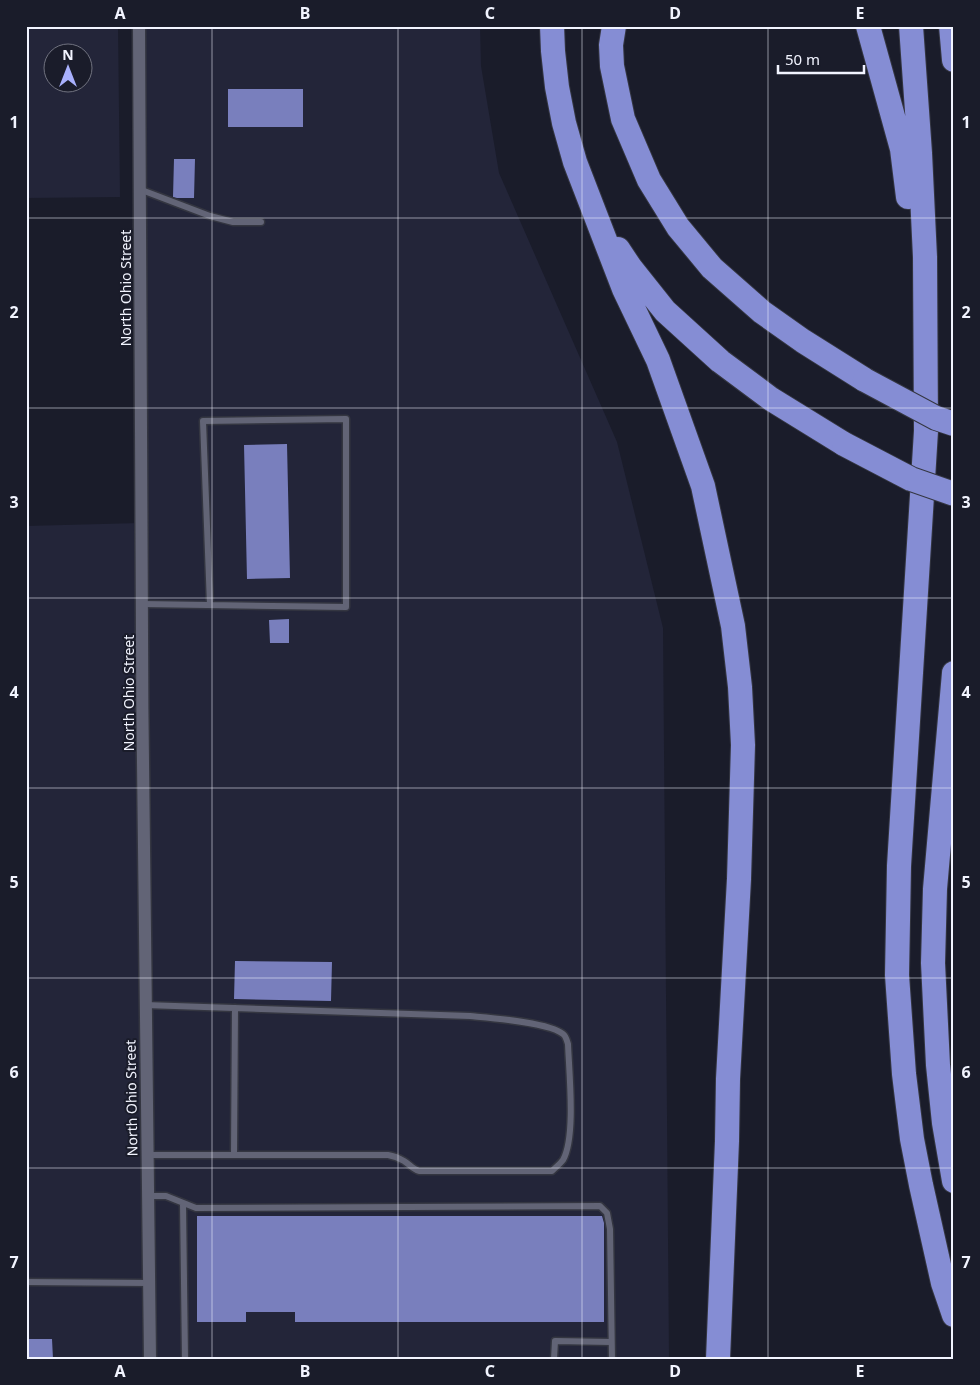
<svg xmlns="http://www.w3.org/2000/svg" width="980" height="1385" font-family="'Noto Sans',sans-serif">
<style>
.built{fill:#232539;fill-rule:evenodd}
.building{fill:#797fbd}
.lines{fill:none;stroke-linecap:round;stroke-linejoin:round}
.service-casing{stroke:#343641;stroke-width:9}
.minor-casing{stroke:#343641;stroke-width:15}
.motorway-casing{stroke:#343641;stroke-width:26}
.service{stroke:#626476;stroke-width:6}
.minor{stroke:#626476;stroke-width:12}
.motorway{stroke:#858dd4;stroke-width:24}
.motorway-bridge-casing{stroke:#343641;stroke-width:26;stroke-linecap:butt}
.motorway-bridge{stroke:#858dd4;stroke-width:24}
.grid{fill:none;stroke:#f2f4ff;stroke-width:1;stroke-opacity:0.55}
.labels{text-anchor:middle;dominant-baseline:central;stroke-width:4;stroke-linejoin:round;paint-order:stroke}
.street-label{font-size:14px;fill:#f2f4ff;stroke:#1a1c2a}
.neatline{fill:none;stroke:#f2f4ff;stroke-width:2}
.grid-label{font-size:16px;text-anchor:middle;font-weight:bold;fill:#f2f4ff}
</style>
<rect width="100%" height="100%" fill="#1a1c2a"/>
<path class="built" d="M26 26H118L120 197 26 198ZM52 52H82V82H52Z
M139 26H480L481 66 499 173 617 442 663 628 669 1359H26V526L140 523Z"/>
<path class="building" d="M228 89H303V127H228Z
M174 159H195L194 198H177L173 197Z
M287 444 290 578 247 579 244 445Z
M289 619V643H270L269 620Z
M235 961 332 962 331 1001 234 999Z
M197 1216H602L604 1223V1322H295V1312H246V1322H197Z
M26 1339H52L53 1359H26Z"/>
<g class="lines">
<g class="service-casing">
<path id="service" d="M139 189 210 216 233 222H261
M142 604 346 607V419L203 421 210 605
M145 1005 470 1016C491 1018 549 1022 563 1034 566 1036 567 1041 568 1044 569 1072 576 1137 563 1160 560 1164 556 1167 552 1171H419C413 1169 410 1165 404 1161 399 1158 394 1156 388 1155H147
M234 1155 235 1008
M147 1196H166L196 1208 600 1206 607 1213 610 1229 612 1359
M183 1204 185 1359
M26 1282 149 1283
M554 1359 555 1341 611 1342"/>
</g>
<g class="minor-casing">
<path id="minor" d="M139 26C140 470 143 915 150 1359"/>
</g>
<g class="motorway-casing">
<path id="motorway" d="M552 26 553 51 557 87 564 123 575 162 624 289 658 360 703 486 733 626 740 687 743 745 739 879 728 1079 727 1141 718 1359
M614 26 611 45 612 66 623 119 649 180 678 227 712 268 762 312 803 341 865 380
M868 26 902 149 908 197
M911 26 920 153 925 257 926 431 899 866 897 975 904 1074 912 1139 921 1185 943 1283 954 1315
M951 26 954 60
M618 249 630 267 665 311 720 361 771 399 844 444
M954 673 935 889 933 963 938 1065 944 1123 954 1181"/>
</g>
<use href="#service" class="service"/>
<use href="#minor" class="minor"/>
<use href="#motorway" class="motorway"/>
<g class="motorway-bridge-casing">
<path id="motorway-bridge" d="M865 380 936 418 954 424
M844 444 911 479 954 494"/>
</g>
<use href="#motorway-bridge" class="motorway-bridge"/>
</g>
<path class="grid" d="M212 26V1359M398 26V1359M582 26V1359M768 26V1359M26 218H954M26 408H954M26 598H954M26 788H954M26 978H954M26 1168H954"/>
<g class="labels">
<g class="street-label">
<text transform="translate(125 288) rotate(-90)">North Ohio Street</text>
<text transform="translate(128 693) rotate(-90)">North Ohio Street</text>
<text transform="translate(131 1098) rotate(-91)">North Ohio Street</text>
</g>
</g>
<rect width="980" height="1385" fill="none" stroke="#1a1c2a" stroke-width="55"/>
<g transform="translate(68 68)"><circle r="24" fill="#1a1c2a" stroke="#70727f"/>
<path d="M0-4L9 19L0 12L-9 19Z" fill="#a8b0fc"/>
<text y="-8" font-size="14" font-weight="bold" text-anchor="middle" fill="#f2f4ff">N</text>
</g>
<path d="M778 65v8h86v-8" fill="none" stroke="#f2f4ff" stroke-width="2.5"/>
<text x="785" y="65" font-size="15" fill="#f2f4ff" stroke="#1a1c2a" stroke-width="4" paint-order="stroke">50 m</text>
<rect x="28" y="28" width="924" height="1330" class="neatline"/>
<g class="grid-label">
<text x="120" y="19">A</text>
<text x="305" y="19">B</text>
<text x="490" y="19">C</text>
<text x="675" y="19">D</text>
<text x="860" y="19">E</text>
<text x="14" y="128">1</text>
<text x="966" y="128">1</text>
<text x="14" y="318">2</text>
<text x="966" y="318">2</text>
<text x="14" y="508">3</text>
<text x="966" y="508">3</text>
<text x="14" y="698">4</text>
<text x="966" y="698">4</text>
<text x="14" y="888">5</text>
<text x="966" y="888">5</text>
<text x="14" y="1078">6</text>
<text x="966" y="1078">6</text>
<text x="14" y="1268">7</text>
<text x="966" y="1268">7</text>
<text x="120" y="1377">A</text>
<text x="305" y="1377">B</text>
<text x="490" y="1377">C</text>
<text x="675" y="1377">D</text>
<text x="860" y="1377">E</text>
</g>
</svg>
